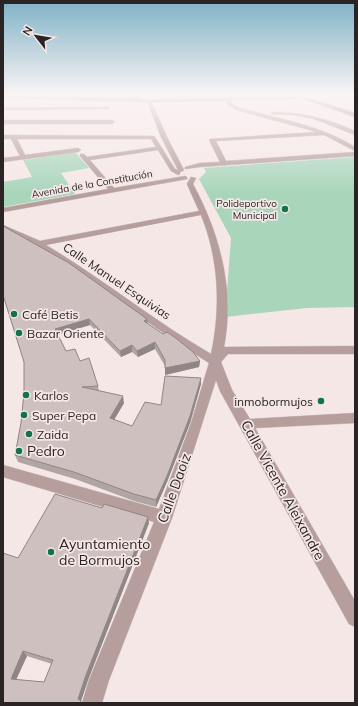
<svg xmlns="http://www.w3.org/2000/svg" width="358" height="706" font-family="Mulish,sans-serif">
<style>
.green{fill:#a9d6bb}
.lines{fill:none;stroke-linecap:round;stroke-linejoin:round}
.street-casing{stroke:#d0c4c3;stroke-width:1}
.secondary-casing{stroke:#d0c4c3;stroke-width:2}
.street{fill:#b59e9b;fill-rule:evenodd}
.secondary{fill:#9a7875;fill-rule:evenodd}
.wall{fill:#b1a5a4;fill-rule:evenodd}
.shaded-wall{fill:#908686}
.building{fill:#cec0bf;stroke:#908686;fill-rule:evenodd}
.poi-dot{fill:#117349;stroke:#f5e7e6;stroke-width:1.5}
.labels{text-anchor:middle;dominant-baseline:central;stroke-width:3.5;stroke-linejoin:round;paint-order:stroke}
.far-street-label{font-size:10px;fill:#2a2524;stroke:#f5e7e6}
.far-poi-label{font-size:10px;fill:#2a2524;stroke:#f5e7e6;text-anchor:end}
.street-label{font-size:12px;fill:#2a2524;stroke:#f5e7e6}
.poi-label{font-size:12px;fill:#2a2524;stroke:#f5e7e6;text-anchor:start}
.near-poi-label{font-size:14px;fill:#2a2524;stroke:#f5e7e6;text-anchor:start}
.near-street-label{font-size:14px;fill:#2a2524;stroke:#f5e7e6}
</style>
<rect width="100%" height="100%" fill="#f5e7e6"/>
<path class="green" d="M3 95H128L122 98Z
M167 95H220L222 98 167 99 168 96Z
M75 152 89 168 61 173 75 194 3 207V182L32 177 23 160Z
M354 157 355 307 307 308 225 317 231 238 199 179 206 172 204 168Z"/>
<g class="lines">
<g class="street-casing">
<path id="street" d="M222 95H226L232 103 240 108C279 119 320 125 355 147V151L324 135 216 141 226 161 355 152V156L200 167 185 169V167L200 163 220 162 209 140 210 139 317 132 236 110 228 105Z
M149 100 151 101 167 137 184 170 183 171 180 172V174L178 175 171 171 158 150 90 160 114 188 185 176 187 177V179L3 212V208L108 189 80 156V154H84L87 157 156 147 151 139H17L25 155 78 148 81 150 78 152 3 162V158L20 156 11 139H3V135L153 136 155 137 175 169 178 170 161 137 147 101Z
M110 107 108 109 3 110V108Z
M273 112C302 112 329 119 355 131V135L314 119 294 115 271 114Z
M3 120H112L115 122 112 124H3Z
M191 177 196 178 193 184C220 234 235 290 224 347L355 346V354H228L221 362 232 390 250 419 355 413V423L255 428 355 601V627L349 624 220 391 216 380 172 518 109 680 102 703H82L89 680 154 522 3 477V465L159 509 191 423 209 363C169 338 131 310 93 283 65 263 35 243 3 230V225L40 241 199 211 187 184ZM201 215C219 259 221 308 211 354 154 321 103 279 46 245Z"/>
</g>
<g class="secondary-casing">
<path id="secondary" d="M136 95H141L138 98 145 100 295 97 297 98 295 99 145 102 3 98V96L132 98Z
M302 96 355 113V117L302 98Z"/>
</g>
<use href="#street" class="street"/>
<use href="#secondary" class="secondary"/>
</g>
<path class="wall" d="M3 295 147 319V323L200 361 199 367 165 375V366L155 349 138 357 132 352 121 357 90 325 58 335 66 351 80 361 98 386 99 391 124 403 114 420 132 426 201 378V384L190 423 167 482 156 507 134 501 75 479 18 462 15 455 21 423 24 393V362Z
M149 523 88 680 81 701 82 703H3L18 558ZM27 656 52 664 44 682 16 680Z"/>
<path class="shaded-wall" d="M89 319 90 325 56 335 55 329Z
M147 319 148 325 144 321Z
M155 342V349L138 357 137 351Z
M132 345V352L121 357 120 351Z
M200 361 199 367 165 375V368Z
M201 378V384L190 423 167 482 156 507V500Z
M123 396 124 403 111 425 110 418Z
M148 517 149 523 88 680 81 701 82 703H80L78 699 86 675Z
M23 651 27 656 14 684 11 679Z"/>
<path class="building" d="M3 226 69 263 147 319 144 321 163 334 167 332 177 339 193 352 200 361 165 368V360L155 342 137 351 132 345 120 351 89 319 55 329 66 351 75 349 80 361 89 358 98 386 82 387 123 396 110 418 132 426 145 402 161 405 165 376 201 378 190 416 167 476 156 500 134 494 74 472 15 455 21 423 24 393V362L3 295Z
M55 494 102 508 104 504 148 517 86 675 78 699 81 701 80 703H3V553L18 558ZM23 651 53 660 44 682 11 679Z"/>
<linearGradient id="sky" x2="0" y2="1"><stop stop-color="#7fb2c6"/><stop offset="0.49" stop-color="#faf4f4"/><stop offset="1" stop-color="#faf4f4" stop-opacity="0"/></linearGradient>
<rect width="358" height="193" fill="url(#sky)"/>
<g class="poi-dot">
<circle cx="285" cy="209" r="4"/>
<circle cx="14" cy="314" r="4"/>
<circle cx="19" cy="333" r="4"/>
<circle cx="26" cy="395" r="4"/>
<circle cx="321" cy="401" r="4"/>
<circle cx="24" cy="415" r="4"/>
<circle cx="29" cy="434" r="4"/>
<circle cx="19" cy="451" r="4"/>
<circle cx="51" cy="552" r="4"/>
</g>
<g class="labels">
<g class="far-street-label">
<text transform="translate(92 184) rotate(-10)">Avenida de la Constitución</text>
</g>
<g class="far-poi-label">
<text x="277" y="203">Polideportivo<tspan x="277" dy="12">Municipal</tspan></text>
</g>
<g class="street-label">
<text transform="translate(117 281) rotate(34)">Calle Manuel Esquivias</text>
</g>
<g class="poi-label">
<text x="22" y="314">Café Betis</text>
<text x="27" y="333">Bazar Oriente</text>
<text x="34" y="395">Karlos</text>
<text x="313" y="401" text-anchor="end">inmobormujos</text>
<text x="32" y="415">Super Pepa</text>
<text x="37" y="434">Zaida</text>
</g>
<g class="near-poi-label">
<text x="27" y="451">Pedro</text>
<text x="59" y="544">Ayuntamiento<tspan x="59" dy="16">de Bormujos</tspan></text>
</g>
<g class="near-street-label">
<text transform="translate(174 488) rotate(-70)">Calle Daoiz</text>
<text transform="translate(283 490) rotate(61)">Calle Vicente Aleixandre</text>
</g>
</g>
<rect width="358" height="706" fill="none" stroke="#2a2524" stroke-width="8"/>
<g transform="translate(36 36) rotate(301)" stroke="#f5e7e6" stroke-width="3" paint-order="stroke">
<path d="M0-3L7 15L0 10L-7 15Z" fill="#2a2524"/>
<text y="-6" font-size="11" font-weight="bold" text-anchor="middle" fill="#2a2524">N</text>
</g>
</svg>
